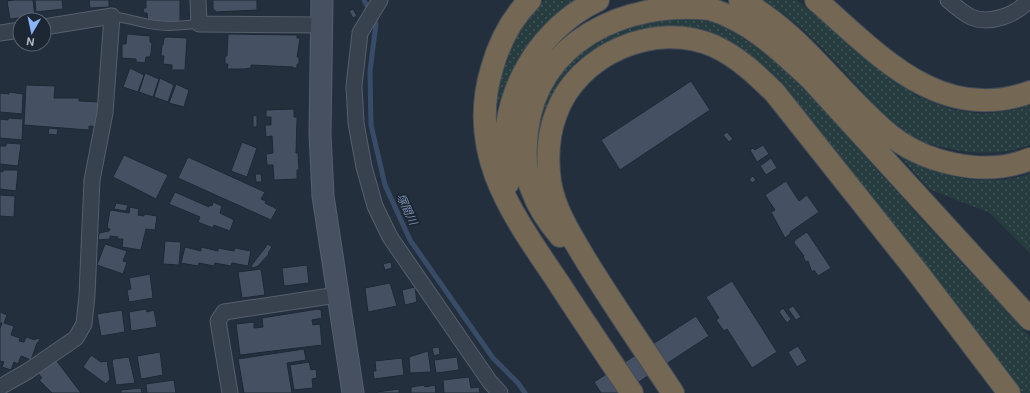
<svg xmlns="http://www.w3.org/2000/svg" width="1030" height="393" font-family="'DM Sans','Noto Sans JP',sans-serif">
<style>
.grass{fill:url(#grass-dots)}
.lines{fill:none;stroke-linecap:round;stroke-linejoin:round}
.stream{stroke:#394c67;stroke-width:5}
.building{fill:#455162;stroke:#1f2835}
.lane-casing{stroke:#565f6c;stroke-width:10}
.street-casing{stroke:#565f6c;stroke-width:17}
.secondary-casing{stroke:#565f6c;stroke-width:23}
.highway-casing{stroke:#434c59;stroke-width:24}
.lane{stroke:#38414e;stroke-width:8}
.street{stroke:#38414e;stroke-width:15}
.secondary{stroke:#465061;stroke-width:21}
.highway{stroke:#746855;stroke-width:22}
.labels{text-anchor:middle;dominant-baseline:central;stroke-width:3.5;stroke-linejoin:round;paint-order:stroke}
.water-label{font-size:11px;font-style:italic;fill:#7c92b1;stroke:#1d2633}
</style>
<defs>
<pattern id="grass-dots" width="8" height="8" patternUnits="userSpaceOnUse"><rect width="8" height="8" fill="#263c3f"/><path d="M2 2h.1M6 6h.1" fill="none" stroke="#435659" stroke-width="1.8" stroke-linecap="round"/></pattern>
</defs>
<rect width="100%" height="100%" fill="#242f3e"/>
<path class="grass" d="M544 0H576L559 12 539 34 504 102 496 103C498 90 500 76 503 63 510 39 528 18 544 0Z
M763 0H797L891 78 919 97 950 109 982 114 1013 110 1030 104V145C1009 153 986 154 964 151 948 149 930 145 915 138 893 128 876 107 861 90 831 57 801 22 763 0Z
M693 18 722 25 755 46 796 79 913 210 1030 337V393H1022L788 90 767 68 739 49 626 35 600 46 577 61 561 80 550 101 543 123 539 166 536 169 534 146 543 96 572 55 624 22Z
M900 156C940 177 986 188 1030 174V253L990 213 929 189Z"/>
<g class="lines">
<path class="stream" d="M364 0 376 24 370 71 371 125 385 185 410 240 493 358 518 383 525 393"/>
</g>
<path class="building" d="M14 0H33L35 16 10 19 7 1Z
M35 0H62L63 9 36 12Z
M89 0H109V7L90 8Z
M146 0H180V25L148 23 147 13H144L143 8H146Z
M213 0H257V10L215 12V10H213Z
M353 9 357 16 353 18 349 11Z
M127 34 150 36V42L152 43 151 53 150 57H146L145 63 136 62V59L122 58V44H126Z
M228 34 297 35V38H300L297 57H299V64H297V68H293V67L251 65V68L244 69H227L228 64H225V56H227Z
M167 37 187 38 185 70H172V65L163 64 164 56H161L162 45H163L164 38Z
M130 68 144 75 138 92 123 87Z
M145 73 159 79 153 97 139 92Z
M160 78 174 85 168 102 154 97Z
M691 81 710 110 620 170 601 140Z
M176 84 189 90 184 107 169 103Z
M26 85 55 86 54 98H79V101L99 102 98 127 89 126V130L24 125Z
M9 92 23 94 22 114 0 112V93L9 94Z
M294 109V117H297L296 153H298L299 170H297V179L274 180 273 165H267L266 154 273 153 272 136 266 137 265 125H271V117H266V110Z
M253 115 257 116V127H253Z
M8 118 23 119 22 140 0 138V119L8 120Z
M49 128 58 129 57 135 48 134Z
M727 132 733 139 729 142 723 135Z
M242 142 257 148 247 177 231 171Z
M6 143 21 144 18 166 0 164V146H6Z
M763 145 769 154 757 162 750 150 753 148 755 150Z
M124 155 168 175 156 199 113 177Z
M188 157 265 192 261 199 266 201 265 203 277 209 271 220 178 178Z
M771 158 777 168 766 175 760 166Z
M3 170H18L16 191 0 189V171L3 172Z
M255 174H261L262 182H256Z
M753 176 756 180 752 183 749 179Z
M786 181 799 201 807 195 819 212 790 232 791 233 785 238 771 212 775 210 765 195Z
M175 192 209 207V205L212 206 213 202 222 206 220 213 234 220 230 231 214 225 213 228 198 222 200 217 169 204Z
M0 195 15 196 14 217 0 216Z
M116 203 128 205 126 211 114 209Z
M130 207 139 209 138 215 144 216V214L157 216 155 230 146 229 141 250 122 247 123 239H117L118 237 110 236V239L98 240 99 233 109 231 110 229 107 228 110 210 129 213Z
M807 232 831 268 818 276 814 270 812 272 808 261 806 262 803 257 804 256 794 243 795 240Z
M165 241 181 242 179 265 163 264Z
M105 244 127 251 123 261 127 262 123 274 97 265Z
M268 244 272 247 268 253 269 254 258 266 253 268 251 266Z
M185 247 201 251V247L218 251V248L234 251 235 248 251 251 248 266 232 263 231 266 215 263 214 266 199 263 198 266 181 263Z
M391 262 392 268 385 270 383 264Z
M307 265 309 283 284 286 282 268Z
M261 269 265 295 242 298 238 272Z
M150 274 153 298 129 302 127 290 131 289 129 278Z
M732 281 777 352 752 368 727 329 724 331 716 320 719 318 706 297Z
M390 283 397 306 368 312 365 288Z
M415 287 417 302 405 305 402 290Z
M793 306 801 317 796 320 788 309Z
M783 308 791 319 787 323 779 312Z
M146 309 147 312 154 310 157 327 131 331 129 312Z
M318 309 321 310 322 318 312 320 313 325 320 324 322 345 240 355 236 324 254 322V328L263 327 262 318Z
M122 310 125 332 101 336 97 314Z
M0 312 7 315 4 323 14 326 11 335 20 338 19 341 24 342 26 337 35 340 36 338 40 339 38 343H37L31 360 21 356 18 364 14 362 11 370 2 367 4 362 0 361V328L2 323H0Z
M696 316 709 336 622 393H601L594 382Z
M798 346 807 361 797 367 788 352Z
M439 347 440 354 434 356 432 348Z
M304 349 306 360 287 363 292 393H244L238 359Z
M428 351 431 372 410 373 409 357Z
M160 352 163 375 141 379 137 356Z
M91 355 101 362 107 361 110 379 106 384 83 367Z
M129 357 135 383 116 385 112 361 114 359Z
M457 357 459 370 436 373 434 360Z
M402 358 404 375 374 379 373 371H376L375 361Z
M56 360 81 393H52L39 380 42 378 38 373Z
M309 362 311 370 316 369 317 378 312 379 313 388 294 390 290 365Z
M469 377 471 388 479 387 480 393H444L443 380Z
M174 380 176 393H147L146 384Z
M424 385 425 387 435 385 436 393H411V387Z
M141 388 142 393H121V390Z
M399 389V393H377V392Z"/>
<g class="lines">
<g class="lane-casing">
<path id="lane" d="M112 16C125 18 136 21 149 24 165 28 182 25 199 24"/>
</g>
<g class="street-casing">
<path id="street" d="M198 0 199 24 322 25
M380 0 360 33 354 86 356 123 364 167 375 206 390 237 490 382 500 393
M948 0C955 6 963 13 971 17 990 25 1016 15 1029 0
M0 33 20 30
M0 387 28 371 76 338 84 324 87 295 92 180 105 113 112 16 44 27
M230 393 218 321 224 312 337 295"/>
</g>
<g class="secondary-casing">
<path id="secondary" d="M322 0 320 134 323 196 353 393"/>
</g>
<g class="highway-casing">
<path id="highway" d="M530 0C511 19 499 43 492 68 466 154 513 215 558 282 582 319 607 356 632 393
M740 0C800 32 834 87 885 131 922 163 984 178 1030 159
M816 0C878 54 940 125 1030 92
M508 183C494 109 530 33 598 0
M560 236C549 223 538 207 532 190 524 171 525 151 527 131 537 42 624 0 710 9 750 21 781 51 811 79L1030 319
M673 393C644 349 614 306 587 262 572 237 555 211 550 182 547 160 548 135 556 114 577 54 656 20 714 46 738 57 757 75 775 93L918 273 1009 393"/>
</g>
<use href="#lane" class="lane"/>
<use href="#street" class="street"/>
<use href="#secondary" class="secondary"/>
<use href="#highway" class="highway"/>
</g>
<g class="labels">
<g class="water-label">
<text transform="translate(407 209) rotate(65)">塚間川</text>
</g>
</g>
<g transform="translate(32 32) rotate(189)"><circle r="19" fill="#1d2633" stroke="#59626f"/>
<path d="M0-3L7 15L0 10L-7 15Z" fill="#8ab4f8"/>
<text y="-6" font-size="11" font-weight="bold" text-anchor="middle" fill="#b4bcc9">N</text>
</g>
</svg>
